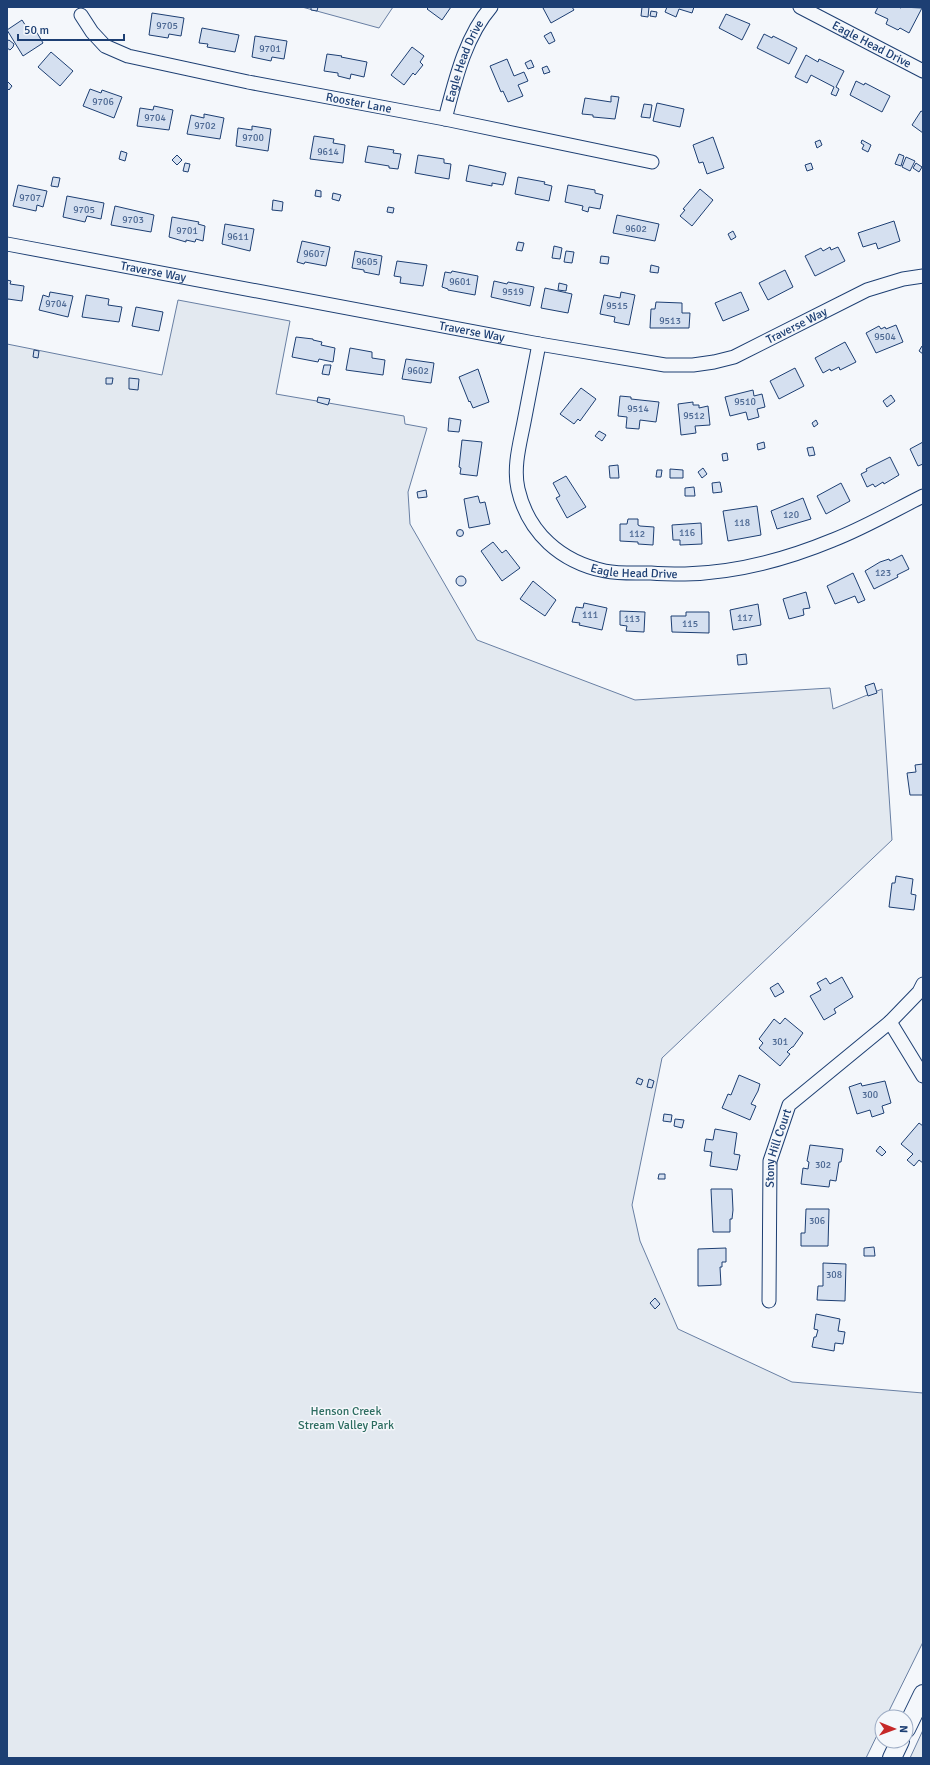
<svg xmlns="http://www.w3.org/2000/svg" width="930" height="1765" font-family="Signika,sans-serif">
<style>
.green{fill:#e3e9f0;stroke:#687fa3}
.building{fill:#d5e0f0;stroke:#1d3f73}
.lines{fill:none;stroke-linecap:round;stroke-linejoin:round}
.minor-casing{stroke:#1d3f73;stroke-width:15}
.secondary-casing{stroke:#1d3f73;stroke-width:20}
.minor{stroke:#f4f7fb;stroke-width:13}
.secondary{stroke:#f4f7fb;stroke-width:18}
.labels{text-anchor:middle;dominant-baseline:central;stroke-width:3;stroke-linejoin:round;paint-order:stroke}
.number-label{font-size:10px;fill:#4b6792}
.street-label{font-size:12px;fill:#1d3f73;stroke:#f4f7fb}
.park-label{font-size:12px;fill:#2c6c60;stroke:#f4f7fb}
</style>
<rect width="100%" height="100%" fill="#f4f7fb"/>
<path class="green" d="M302 7H393L379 28Z
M178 300 290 321 276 394 404 416 405 424 427 428 408 492 410 524 477 640 635 700 830 688 833 709 882 689 892 840 662 1058 632 1205 640 1241 678 1329 792 1382 923 1393V1642L886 1717H882V1725L866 1758H7V344L162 375Z
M923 1730V1758H910Z"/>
<path class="building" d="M311 7H318L317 11 311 10Z
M429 7H451L442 20 427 9Z
M545 7H572L574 10 551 23 543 8Z
M642 7H649L648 17 641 16Z
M667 7H694L692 13 679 9 676 17 665 12Z
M878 7H898L901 8V7L922 8 909 33 900 28 898 30 886 24 888 19 875 13Z
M651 11 657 12 656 17 650 16Z
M152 13 184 18 181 36 169 34 168 38 149 35Z
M726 14 750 24 742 40 719 28Z
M22 20 31 34 36 31 43 43 23 56 7 30Z
M202 28 239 35 235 52 207 47 208 44 199 43Z
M551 32 555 41 549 44 544 36Z
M764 34 772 38 773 36 797 48 789 64 757 48Z
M255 36 287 41 284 59 272 57 271 61 252 57Z
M9 40 14 44 13 47 10 50 7 48V41Z
M412 47 424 56 420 62 423 65 415 75 413 73 404 85 391 75Z
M51 52 73 71 60 86 38 67Z
M327 54 342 56 341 57 367 62 364 77 351 74 350 79 338 76V73L324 71Z
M806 55 818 62 819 59 844 71 836 87 839 89 836 96 831 94 834 87 811 75 807 83 795 77Z
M507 59 514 76 524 72 528 81 518 85 523 96 508 102 503 91 501 92 490 66Z
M531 60 534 67 528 69 525 63Z
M547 66 550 72 544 74 542 68Z
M7 81 12 86 9 90 7 88Z
M856 81 864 85 865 83 890 96 882 112 850 95Z
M90 89 101 93 102 90 122 97 114 118 83 106Z
M611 96 619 97 615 119 593 117V115L582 114 585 98 611 102Z
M657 103 684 109 680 127 653 121Z
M644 104 652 105 650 118 641 117Z
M154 106 173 110 169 130 137 126 140 108 153 110Z
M921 111 923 112V133L912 125Z
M204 114 224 118 220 139 187 134 191 115 204 118Z
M252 126 271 129 268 151 236 146 238 128 252 130Z
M314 136 334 139 333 143 345 145 343 163 310 159Z
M713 137 724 168 707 174 703 162 699 163 693 145Z
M820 140 822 145 817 148 815 142Z
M862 140 871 145 868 152 862 149 864 145 861 143Z
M368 146 394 150 393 153 401 154 398 169 389 168V166L365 162Z
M121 151 127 153 125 161 119 159Z
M899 154 904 156 901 166 895 164Z
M177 155 182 160 177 165 172 160Z
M418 155 444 159V163L451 164 449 179 415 173Z
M906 157 915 161 910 171 902 167Z
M185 163 190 164 188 172 183 171Z
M811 163 813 169 807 171 805 165Z
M916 163 922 167 919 172 913 168Z
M469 165 506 173 503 185 492 183V186L466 181Z
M53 177 60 178 58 187 51 186Z
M518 177 545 182 544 184 552 186 549 201 515 194Z
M18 185 47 191 43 207 37 205 36 211 13 206Z
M568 185 595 190V193L603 195 600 209 589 207 588 212 582 210 583 206 565 202Z
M700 189 713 200 692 226 680 216 685 210 683 209Z
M316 190 321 191V197L315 196Z
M333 193 341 195 339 201 332 199Z
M67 196 104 203 101 219 87 216 85 222 63 217Z
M273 200 283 202 282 211 272 210Z
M115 206 154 215 151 232 111 225Z
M388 207 394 208 393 213 387 212Z
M617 215 659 224 655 241 613 233Z
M172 217 199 222 198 224 205 226 203 241 196 239 195 242 186 240V242L169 237Z
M894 221 900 241 878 249 876 243 863 247 858 233Z
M225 224 254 229 250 251 222 244Z
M733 231 736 237 731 240 728 234Z
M302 241 330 247 326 266 305 262 304 264 297 262Z
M518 242 524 243 522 251 516 250Z
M554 246 562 248 560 259 552 258Z
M830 247 831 250 838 247 845 261 815 276 805 256 821 248 823 251Z
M355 251 382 256 379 275 364 272V270L352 268Z
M566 251 574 252 572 263 564 262Z
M601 256 609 257 608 264 600 263Z
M397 261 427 265 423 286 400 283 401 277 394 276Z
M651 265 659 267 658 273 650 272Z
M785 270 793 287 768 300 759 283Z
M452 271 478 276 475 295 448 290V289L442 287 445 272 451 273Z
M7 280 11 281 10 284 24 286 22 301 8 299 7 301Z
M494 281 507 284 508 282 534 287 530 306 491 297Z
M559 283 567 285 566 291 558 290Z
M545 288 572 294 568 313 541 308Z
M50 292 73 296 68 317 39 310 43 295 49 297Z
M621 292 635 295 629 325 614 322 615 317 600 314 604 295 620 298Z
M741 292 749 310 723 321 715 303Z
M86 295 109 299 108 305 122 307 119 322 82 317Z
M656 302 682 303V313H690L689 328H650L651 309H655Z
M136 307 163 312 159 331 132 326Z
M896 325 903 342 876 353 866 333 879 326 881 329 885 327 886 329Z
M296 337 313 339V340L322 342 321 345 335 348 333 362 319 359 318 362 292 357Z
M845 342 856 362 840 370 839 367 831 371 830 369 823 373 815 358Z
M922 346 923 347V354L919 351Z
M350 348 372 352V358L385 360 383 375 346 370Z
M34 350 39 351 38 358 33 357Z
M406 359 434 363 431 383 402 379Z
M324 365H331L329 375 322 374Z
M795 368 804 386 779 399 770 381Z
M478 369 489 402 473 408 470 401 469 402 459 377Z
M106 378H113L112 384H106Z
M129 378 139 379 138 390 129 389Z
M581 388 596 399 580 421 578 419 574 424 560 414Z
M753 390 754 396 762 394 765 407 757 409 759 417 748 420 746 412 730 416 725 397Z
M891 395 895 401 887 407 883 401Z
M620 396 631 397V399L659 402 656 422 640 420 639 429 626 428 627 417 618 416Z
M318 397 330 399 328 405 317 402Z
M693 402V405H699V408L708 406 710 425 695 426 696 433 681 435 678 404Z
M449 418 461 420 459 432 448 431Z
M816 420 818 424 814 427 812 423Z
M599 431 606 435 602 441 595 436Z
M462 440 482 442 477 476 460 474 461 468 459 467Z
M764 442 765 448 758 450 757 444Z
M923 442V464L918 466 910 449Z
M813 447 815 455 809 456 807 448Z
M727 453 728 460 723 461 722 454Z
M890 457 899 475 884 484 883 482 875 487 873 484 867 487 861 474 867 471 866 469Z
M618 465 619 478H610L609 466Z
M703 468 707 474 702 478 698 472Z
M670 469 683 470V478H670Z
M657 470H662L661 477H656Z
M566 476 586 507 567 518 556 498 560 496 553 483Z
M720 482 722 492 713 493 712 483Z
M841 483 850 501 826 514 817 496Z
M694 487 695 496H685V488Z
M426 490 427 497 418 498 417 492Z
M478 496 480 503 485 502 490 524 469 528 464 499Z
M803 498 811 519 777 529 771 511Z
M757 506 761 535 728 541 723 511Z
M628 519H638V525L640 526 654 527 653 545 638 544V542L620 541V524H627Z
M701 523 702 544 680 545V540H673L672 525Z
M456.5 533a3.5 3.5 0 1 1 7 0a3.5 3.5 0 1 1-7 0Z
M493 542 502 553 506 550 520 568 502 581 481 551Z
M902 555 909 569 897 575 898 577 874 589 865 571 880 562 889 559 890 561Z
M853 573 865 600 858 603 855 596 835 604 827 586Z
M456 581a5 5 0 1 1 10 0a5 5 0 1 1-10 0Z
M533 581 556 600 545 616 520 599Z
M806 592 810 608 803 609 804 615 789 619 783 599Z
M584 603 607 608 602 630 579 625 580 623 572 622 576 607 583 608Z
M758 604 761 625 733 630 730 610Z
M620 611 645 612 644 632 626 631 627 626 620 625Z
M686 612H709V633L672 632 671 616H686Z
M746 654 747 664 738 665 737 655Z
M874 683 877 693 868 696 865 686Z
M923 764V795H910L907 773 916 772 915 765Z
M896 876 913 879 911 894 916 895 914 910 889 907 892 883H895Z
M842 977 853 997 834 1009 836 1013 824 1020 810 996 821 990 817 983 826 978 830 984Z
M778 983 784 992 775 997 770 988Z
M785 1018 803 1033 793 1047H792L787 1052 790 1054 780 1066 759 1048 763 1043 759 1039 774 1019 780 1024Z
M739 1075 760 1084 758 1091 751 1104 756 1106 750 1120 722 1108 728 1094 731 1095Z
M638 1078 643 1080 641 1085 636 1083Z
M649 1079 654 1081 652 1088 647 1087Z
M885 1081 891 1103 882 1106 884 1113 872 1117 870 1110 857 1114 849 1087 861 1083 862 1086Z
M664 1114 672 1115 671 1122 663 1121Z
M675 1119 684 1120 682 1128 674 1126Z
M919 1123 923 1126V1163L919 1160 914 1166 907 1160 913 1154 901 1144Z
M715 1129 737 1133 734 1154 740 1155 737 1170 710 1166 712 1152 704 1151 706 1139 713 1140Z
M810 1145 843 1149 841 1162H839L836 1181 830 1180 829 1187 801 1184 803 1168 808 1169 809 1162 807 1161Z
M880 1146 886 1152 882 1156 876 1151Z
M659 1174H665V1179H658Z
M711 1189H732L733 1210 732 1219H730V1232H713Z
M806 1209H829L828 1246H801V1233H805Z
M874 1247 875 1256H864V1248Z
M726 1248V1262H722V1267H720L721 1285 698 1286V1249Z
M823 1263 846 1264 845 1301 817 1300 818 1286H823Z
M655 1298 660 1304 655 1309 650 1303Z
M816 1314 840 1319 838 1331 845 1332 843 1344 835 1343 834 1351 812 1347 814 1337H816L818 1330 814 1329Z"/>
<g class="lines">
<g class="minor-casing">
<g id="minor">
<path id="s1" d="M800 7 923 71"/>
<path id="s2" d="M81 15 92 32 105 46 128 56 248 82 445 119 652 162"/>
<path id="s3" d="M445 119C455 81 465 37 491 7"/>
<path id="s4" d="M7 244 539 344 665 365H693L714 362 734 357 867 290 903 279 923 276"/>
<path id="s5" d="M539 344C534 370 529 396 524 422 520 443 513 467 518 489 528 533 561 562 605 571 620 574 636 573 651 573 662 574 674 574 685 574 734 573 787 559 833 540 864 528 893 511 923 496"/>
<path d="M890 1022 923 1076"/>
<path id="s6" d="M769 1301 770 1161 789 1105 890 1022 919 992 923 984"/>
</g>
</g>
<g class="secondary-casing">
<path id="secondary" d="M906 1729 923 1694
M892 1758 900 1741"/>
</g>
<use href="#minor" class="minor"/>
<use href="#secondary" class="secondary"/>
</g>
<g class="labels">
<g class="number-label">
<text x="167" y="26">9705</text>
<text x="270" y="49">9701</text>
<text x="103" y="102">9706</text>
<text x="155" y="118">9704</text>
<text x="205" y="126">9702</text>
<text x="253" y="138">9700</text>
<text x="328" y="152">9614</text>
<text x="30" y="198">9707</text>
<text x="84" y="210">9705</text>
<text x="133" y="220">9703</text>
<text x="636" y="229">9602</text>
<text x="187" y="231">9701</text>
<text x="238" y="237">9611</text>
<text x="314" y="254">9607</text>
<text x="367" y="262">9605</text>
<text x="460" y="282">9601</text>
<text x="513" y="292">9519</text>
<text x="56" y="304">9704</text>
<text x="617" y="306">9515</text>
<text x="670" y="321">9513</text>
<text x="885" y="337">9504</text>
<text x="418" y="371">9602</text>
<text x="745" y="402">9510</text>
<text x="638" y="409">9514</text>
<text x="694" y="416">9512</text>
<text x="791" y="515">120</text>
<text x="742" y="523">118</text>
<text x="687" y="533">116</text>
<text x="637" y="534">112</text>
<text x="883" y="573">123</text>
<text x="590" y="615">111</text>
<text x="745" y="618">117</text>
<text x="632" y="619">113</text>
<text x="690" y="624">115</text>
<text x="780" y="1042">301</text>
<text x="870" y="1095">300</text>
<text x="823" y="1165">302</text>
<text x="817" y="1221">306</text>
<text x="834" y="1275">308</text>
</g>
<g class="street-label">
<text stroke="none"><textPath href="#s1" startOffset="81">Eagle Head Drive</textPath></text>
<text stroke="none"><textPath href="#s3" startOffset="61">Eagle Head Drive</textPath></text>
<text stroke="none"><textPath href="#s2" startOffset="300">Rooster Lane</textPath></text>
<text stroke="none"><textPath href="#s4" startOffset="149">Traverse Way</textPath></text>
<text stroke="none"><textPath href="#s4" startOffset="809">Traverse Way</textPath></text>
<text stroke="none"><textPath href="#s4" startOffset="473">Traverse Way</textPath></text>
<text stroke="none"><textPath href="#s5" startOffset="303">Eagle Head Drive</textPath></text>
<text stroke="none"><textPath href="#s6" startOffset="154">Stony Hill Court</textPath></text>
</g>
<g class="park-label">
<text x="346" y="1411">Henson Creek<tspan x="346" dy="14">Stream Valley Park</tspan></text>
</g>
</g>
<rect width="930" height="1765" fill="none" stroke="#1d3f73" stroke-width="16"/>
<g transform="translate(894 1729) rotate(91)"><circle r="19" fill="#f4f7fb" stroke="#9eadc5"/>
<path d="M0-3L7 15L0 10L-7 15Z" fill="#c62828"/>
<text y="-6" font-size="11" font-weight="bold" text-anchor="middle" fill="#1d3f73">N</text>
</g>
<path d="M18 34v6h106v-6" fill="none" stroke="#1d3f73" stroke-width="2"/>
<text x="24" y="34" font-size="12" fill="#1d3f73" stroke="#f4f7fb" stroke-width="3" paint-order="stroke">50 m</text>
</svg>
